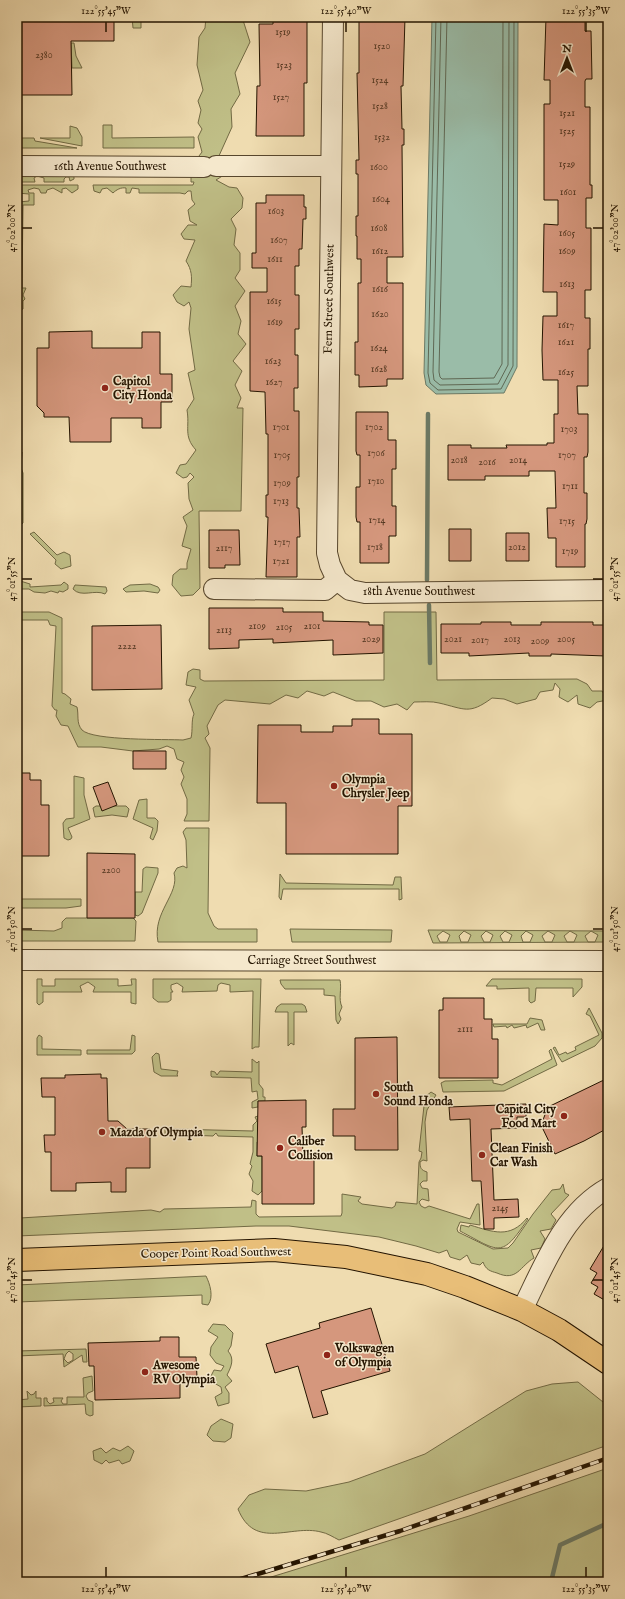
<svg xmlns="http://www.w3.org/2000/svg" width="625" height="1599" font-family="'IM FELL English',serif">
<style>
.green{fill:#c0bf87;stroke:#726a44;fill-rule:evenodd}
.water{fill:#9abca8;stroke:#6b7965}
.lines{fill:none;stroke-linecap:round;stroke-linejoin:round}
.shore{stroke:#5f6854;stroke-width:1}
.stream{stroke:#6b7965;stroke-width:4.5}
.building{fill:#d5977d;stroke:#241400}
.minor-casing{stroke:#57462c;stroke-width:22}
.major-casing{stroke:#241400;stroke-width:24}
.minor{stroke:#f5e8cc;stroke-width:20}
.major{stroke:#e8be78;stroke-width:22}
.rail-casing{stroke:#241400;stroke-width:4.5}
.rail{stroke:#f5e8cc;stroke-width:3;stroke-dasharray:9;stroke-linecap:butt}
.ticks{fill:none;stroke:#241400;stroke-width:1.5}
.poi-dot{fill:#8f2418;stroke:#f5e8cc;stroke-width:1.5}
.labels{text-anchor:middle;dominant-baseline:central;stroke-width:3;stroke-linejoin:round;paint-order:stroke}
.number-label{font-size:10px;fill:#50351f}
.street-label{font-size:12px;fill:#241400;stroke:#f5e8cc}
.poi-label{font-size:12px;font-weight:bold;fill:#241400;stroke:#f5e8cc;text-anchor:start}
.neatline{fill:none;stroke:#241400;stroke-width:1.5}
.ticks-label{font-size:10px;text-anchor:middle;fill:#241400}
</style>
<rect width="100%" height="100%" fill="#efdcb0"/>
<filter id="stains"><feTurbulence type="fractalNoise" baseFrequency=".005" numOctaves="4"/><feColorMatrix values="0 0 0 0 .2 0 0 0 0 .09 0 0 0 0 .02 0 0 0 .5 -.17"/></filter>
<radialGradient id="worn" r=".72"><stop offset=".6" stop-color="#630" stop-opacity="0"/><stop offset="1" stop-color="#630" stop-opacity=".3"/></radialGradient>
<path class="green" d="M132 17H141V28H133Z
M206 17H242L250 42 235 73 240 94 231 109 232 127 218 158 206 162 196 160 202 152 198 137 202 129 198 123 201 110 198 101 203 90 197 65 199 37 205 28Z
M71 43H74L76 56 82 68H72Z
M103 125H112V138L194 137V148H103Z
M70 126 77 128 82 137V146L40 138H70Z
M17 138H34L35 141 77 148H17Z
M200 173 224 175 216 180 229 187 237 188 243 198 242 208 231 219 236 229 234 245 240 253V270L235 278 245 291 235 306 241 321 238 334 246 344 233 361 242 371 235 385 241 398 237 408H243L241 511H199L200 588 193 595 181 596 172 585 173 575 180 569H187V563L191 549 182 546 187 526 183 517 193 510 189 499 188 483 194 477 190 473 187 477 183 478 176 473 180 465 186 464 196 450C183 436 190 427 187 410L194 399 188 373 195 370 189 329 191 308 189 302 184 306 177 302 173 295 181 286 191 287C192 277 192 270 186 261L195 240 184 239 181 234 188 225H197L190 221 188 210 195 204 192 200 191 191H188L185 194 180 193H139V189L132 188 130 193H126V188C121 187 116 190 113 193L107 188 102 189 100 193 94 191 93 185H193L194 182H191V176Z
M17 176H74V179L70 181 69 177H66L64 179V182H44V178L37 176 34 178 35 182H17Z
M17 185H78V189L72 193 66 188 62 189V193L53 188 47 190 46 193H41L39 189 34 188 28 190 29 193H34V205H23L22 288H26L23 295 25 299 23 301V309L21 310 19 309V202L29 201V194L17 193Z
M19 451 22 452 21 468 23 473V523L21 525 19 522Z
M34 532 57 555 64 552 70 555 71 566 61 569 55 564 56 560 30 534Z
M17 580 30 584V587L61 585 64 582 68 585V589L63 592 59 591 58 593 51 591 45 593 34 592 29 589H17Z
M150 584 158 587 160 590 158 593 144 591 126 592 123 589 130 585Z
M75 585 106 587 107 591 105 594C95 589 81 598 73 589Z
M17 612H49L62 618V693L65 694 71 699 70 704 77 707C79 715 76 723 82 730 93 741 166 739 183 740L191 738C193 730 191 720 194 714L189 700 196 687 186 685 188 672 193 669 200 670V679L204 681 384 680V612H436L437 680 577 679 587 684 592 691H602L608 700 597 702 590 708 578 704 577 695 568 702 559 697 560 689 555 683 553 690 540 692 536 699 517 704 504 699 492 698C469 715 465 709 439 703 432 701 422 702 414 702L407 710 397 704 384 707 371 701H356L333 692 324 696 307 691 298 698 286 695 270 704 225 700 218 705 207 726 209 734 205 738 210 748 209 821H184L187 814V799L181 784 184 777 181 770 184 762 177 759 174 749 167 746 159 749 133 751 101 747H78L68 726 61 725 56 716 57 710H55L52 706 56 626 50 625 48 620H17Z
M74 776 84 778V795L90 819 68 828 72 837 71 839 68 840 64 838 63 823 66 819 74 818Z
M147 799V818H155L158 821 157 831 153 840 150 838 153 828 133 819 139 800Z
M96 806H126L129 809 127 817 112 815 95 817 93 808Z
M186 828H209L208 913 214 926 218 929H257V942H158C152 912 180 894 174 873L177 868 183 866 187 868 186 840 183 832Z
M146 867 158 868V873L142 913 138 916 135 915V892H142L143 869Z
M280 874 286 883 393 885 395 877H401L402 899 399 900V889H283L281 900 279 897Z
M17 899H81V906L66 908H17Z
M66 918H133L136 921 135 941H17V930L54 931 62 928V922Z
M290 929 392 930 391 942H292Z
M428 930 607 931V942L433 943ZM443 931 450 935 447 942H440L437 936ZM464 931 471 935 468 942H461L459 936ZM486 931 493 935 490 942H484L481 936ZM505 931 512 935 509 942H503L500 936ZM526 931 533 935 530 942H523L521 936ZM548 931 555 935 552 942H545L542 936ZM570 931 577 935 574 942H567L564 936ZM591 931 598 935 595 942H588L585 936Z
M37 979H42V986H55V979H118V986L132 985 131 979H136V1004L131 1003V992H93L95 987 88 982 80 986 82 992H43V1002L39 1005 37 1003Z
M153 979H261L259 1047H255L252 1049 253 991 230 992V985L221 983 218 985 217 991 182 992 183 987 177 983 171 985V989L173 992H171V1000L168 1002H158L153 998Z
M492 979H582V987L573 997V988H536L535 1001 531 1003 529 1001V988L497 989V986H486Z
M280 980H340C342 989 338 999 342 1007L339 1014 341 1019 338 1024 336 1020 335 996 324 995V989H285L281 984Z
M281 1004H302L305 1006 307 1012H294V1045L291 1043 288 1046V1012H275L277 1007Z
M589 1008 602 1033V1038L595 1046 562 1062 553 1048 555 1047 559 1055 566 1052 567 1054 576 1050 575 1047 599 1035 590 1016 586 1014Z
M530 1018 542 1020 545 1030H541L538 1023 527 1028 526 1025 514 1028 512 1025 507 1028 506 1026 494 1027 493 1024H527Z
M39 1035 42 1037V1049L81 1050V1055H37V1038Z
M132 1035 135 1036V1051L132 1054H87V1050H130Z
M551 1049 557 1065 504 1091 443 1092 441 1083 445 1081 493 1080V1083L502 1085 552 1059 549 1051Z
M156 1053 159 1054 161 1069 178 1071 177 1075 178 1076H161L154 1072 152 1057Z
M252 1059 257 1063 259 1061V1084L263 1089V1097H265V1101H258V1107L252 1108V1102L258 1099 257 1091 252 1092 251 1078 212 1077 211 1076V1071L215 1072 217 1075 220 1071 252 1072Z
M431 1092 436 1095 427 1110 425 1122 427 1161 423 1160 420 1162C420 1168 421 1170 427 1172V1181H423L420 1184 422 1188 428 1189 429 1201 422 1199 419 1202 421 1206 425 1208 429 1206 470 1219 477 1204H479L480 1225 460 1222 457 1229 458 1232 493 1249 508 1248 513 1243 533 1214 552 1190 560 1189 563 1184 565 1193 569 1195 551 1214 556 1220 551 1229 540 1231 545 1239 541 1248 531 1250 534 1258C520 1266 517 1282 497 1273 490 1271 486 1270 483 1262L480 1265 471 1263 467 1255 460 1260 450 1257 447 1250 439 1253 416 1246 379 1237 289 1226H256L17 1236V1196L19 1193 20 1218 151 1210 160 1212 164 1209 251 1207 252 1200 256 1201V1214L259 1217 337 1216H341L342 1213V1194L361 1197 358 1201 362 1204 392 1208 395 1206 396 1202 417 1204 419 1162 421 1158 422 1152 419 1151 425 1097Z
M258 1116 261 1142H257V1156H262V1191L258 1195 252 1191 253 1181 249 1174 252 1166 250 1164 253 1152V1137L218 1136 216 1133 213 1136 165 1134V1129H173L253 1131V1125L257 1121 255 1117Z
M527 1218 528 1219C501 1259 500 1252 460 1231L461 1225 469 1227 470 1225C493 1232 510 1239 527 1218Z
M206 1276C210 1284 214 1297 208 1305L202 1304V1295L17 1302V1285Z
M213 1324 225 1325 233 1333 231 1346 228 1351C235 1359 231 1367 227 1375L232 1381 225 1387 229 1393V1403L218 1406 215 1397 222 1393 221 1387 209 1380 214 1370 221 1371 224 1366 216 1363 210 1355 211 1347 218 1337 208 1331Z
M86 1349 87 1362H83L82 1355 64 1367 63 1354 17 1356V1351ZM69 1351 73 1354V1360L68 1363 64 1359 66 1354Z
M92 1376 93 1391 88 1393 86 1396 88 1400 93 1402V1415L90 1416 86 1414 85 1404 44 1406V1398H47V1401L50 1404 54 1402 53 1398H63L61 1401 63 1404H67V1397H84L83 1378Z
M578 1382 608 1406V1445L339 1540C333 1537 327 1533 321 1532 291 1524 255 1551 238 1509L249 1495 265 1489 306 1491 349 1482 425 1454 526 1391 552 1384Z
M27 1391 31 1395 34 1394 36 1391V1398H41V1406L17 1407V1400L28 1399Z
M221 1419 233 1424 231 1438 225 1442 213 1441 207 1435 211 1426Z
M128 1446 134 1451 130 1461 122 1464 119 1460 109 1463 106 1460 102 1464 94 1460 93 1451 101 1448 106 1453 113 1448 120 1451Z
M608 1468V1582H255L469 1516Z"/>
<path class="water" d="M432 17H518L517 367 504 393 436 394 426 385 424 373Z"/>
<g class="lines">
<path class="shore" d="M436 17 428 373 430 383 438 390 501 389 513 366 514 17
M441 17 433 372 434 380 440 385 498 384 508 365 509 17
M447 17 439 372 440 377 442 379 494 378 502 364 503 17"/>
<path class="stream" d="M427 580 428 414
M429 605 430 663
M551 1582 560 1545 608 1523"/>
</g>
<path class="building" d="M17 17H114V41H71L72 95H17Z
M273 17H307V83H304V136H256L257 86H260L259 24H273Z
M359 17H405L403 86H401L402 129H404V145H402L403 257H387V283H403V379H387V386L359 387V375H355V342H358V283H361V259H357V236H356V216H358V174H356V160H359L357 73H359Z
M546 17H585V31H591L592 79H586L585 81V107H590V185H592V198H586V228H591V290H585V318H590V349H588V386H577L578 414H588V452L587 457H584V493H587V519L586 524H585V567H556V538H548L547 508H556L555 471H529V476H485V480H448V445H471V448H507L506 445H547V443H554V414H558V380H543L542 350 543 316H557V292H543L544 224 558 225V200H544V104H550V80H544Z
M266 195H304V207H306V219H303L302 249H299V266H295V295H299V329H295V355H298V388H294V411H299V477H297V508H299L300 537H297V577H266L268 517H266V495H268V434H266L265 392 250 391V292H267V268H252V253H256V203H266Z
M92 331V348H142V332H160V374H172V402H161V428H142V418H111V442H70L69 417H44V413L37 406V348H49V332Z
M356 412H388V440H396V469H392V506H396V536H389V563H360V522H357L356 517V487H360V455H357L356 451Z
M449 529H471V561H449Z
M209 530H239L240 565H225V568H209Z
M506 533H529V561H506Z
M209 608H283V612H323V621L369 622V625H383V653L333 655V640L273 643V639L239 640V648L209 649Z
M481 622H511V625H541V622H593V625H606V656L551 654V656H529V653L469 656V653H441V624H481Z
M161 625 162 689 92 690V626Z
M352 719H379V734H412V806H398V854H286V803H257L258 725H301V732H333V726H352Z
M133 751H166V769H133Z
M17 773H30V780H41V805H49V856H17Z
M108 782 117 805 102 811 93 787Z
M87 853 135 854V918H87Z
M443 998H484V1019H492V1039H498V1078H439V1010H443Z
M397 1037 398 1150H355V1136H333V1109H355V1038Z
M101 1074V1078H107L108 1121H118L127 1129H150V1168H126V1192H111V1182L76 1183V1191H51V1152H45L44 1135H55V1097H42L41 1078H65V1075Z
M608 1078V1128L584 1141 555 1154 541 1125 548 1107Z
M306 1100V1127H302L303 1155H314V1204H262V1156H257L258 1101Z
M526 1104V1117H517V1128L491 1129 494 1200 518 1199 519 1217 494 1218V1229H484L481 1181H472L470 1119 450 1120 449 1107Z
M608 1239V1302L594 1294 598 1287 591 1283 597 1273 590 1269Z
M371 1308 390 1371 321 1391 328 1414 313 1418 298 1366 275 1373 266 1344 320 1328 319 1323Z
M160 1337H179V1357H196L197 1377 180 1378V1398L95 1400 94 1366H89L88 1343 160 1341Z"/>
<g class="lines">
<g class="minor-casing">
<path id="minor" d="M333 17 327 553 330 565 337 580
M17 166 204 167
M216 166H331
M214 589 325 590 337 580 350 590 365 593 608 590
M17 960 608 961
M522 1310C544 1266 563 1213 608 1188"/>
</g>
<g class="major-casing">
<path id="major" d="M17 1260 274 1250 346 1257 427 1274 465 1287 522 1310 559 1330 608 1363"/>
</g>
<use href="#minor" class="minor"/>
<use href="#major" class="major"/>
<g class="rail-casing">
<path id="rail" d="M231 1582 400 1531 608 1458"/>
</g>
<use href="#rail" class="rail"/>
</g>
<path class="ticks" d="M106 22V32M346 22V32M586 22V32M22 228H32M593 228H603M22 579H32M593 579H603M22 929H32M593 929H603M22 1280H32M593 1280H603M106 1567V1577M346 1567V1577M586 1567V1577"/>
<g class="poi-dot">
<circle cx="105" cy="388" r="4"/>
<circle cx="334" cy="786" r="4"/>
<circle cx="376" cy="1094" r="4"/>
<circle cx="564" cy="1116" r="4"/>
<circle cx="102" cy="1132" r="4"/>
<circle cx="280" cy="1148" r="4"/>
<circle cx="482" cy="1155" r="4"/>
<circle cx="327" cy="1355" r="4"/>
<circle cx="145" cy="1372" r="4"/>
</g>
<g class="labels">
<g class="number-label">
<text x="283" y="32">1519</text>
<text x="382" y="46">1520</text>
<text x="44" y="55">2380</text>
<text x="284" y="65">1523</text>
<text x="380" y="80">1524</text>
<text x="281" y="97">1527</text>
<text x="380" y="106">1528</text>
<text x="567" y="113">1521</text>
<text x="567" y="131">1525</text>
<text x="382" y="137">1532</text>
<text x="567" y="164">1529</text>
<text x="379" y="167">1600</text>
<text x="568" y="192">1601</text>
<text x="381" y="199">1604</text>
<text x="276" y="211">1603</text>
<text x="379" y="228">1608</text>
<text x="567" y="233">1605</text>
<text x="279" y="240">1607</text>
<text x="380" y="251">1612</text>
<text x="567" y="251">1609</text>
<text x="275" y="259">1611</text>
<text x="567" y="284">1613</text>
<text x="380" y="289">1616</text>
<text x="274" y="301">1615</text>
<text x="380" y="314">1620</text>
<text x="275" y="322">1619</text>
<text x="566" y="325">1617</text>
<text x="566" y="342">1621</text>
<text x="379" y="348">1624</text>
<text x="273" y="361">1623</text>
<text x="379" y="369">1628</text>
<text x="566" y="372">1625</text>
<text x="274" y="382">1627</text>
<text x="281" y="427">1701</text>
<text x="374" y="427">1702</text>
<text x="569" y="429">1703</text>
<text x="376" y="453">1706</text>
<text x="282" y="455">1705</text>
<text x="567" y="455">1707</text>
<text x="459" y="460">2018</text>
<text x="518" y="460">2014</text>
<text x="487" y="462">2016</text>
<text x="376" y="481">1710</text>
<text x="282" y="483">1709</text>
<text x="570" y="486">1711</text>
<text x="281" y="501">1713</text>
<text x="377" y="520">1714</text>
<text x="567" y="521">1715</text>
<text x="282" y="542">1717</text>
<text x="375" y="547">1718</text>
<text x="517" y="547">2012</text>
<text x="224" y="548">2117</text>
<text x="570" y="551">1719</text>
<text x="281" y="561">1721</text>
<text x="257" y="626">2109</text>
<text x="312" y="626">2101</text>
<text x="284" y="627">2105</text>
<text x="224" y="630">2113</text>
<text x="371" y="639">2029</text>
<text x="453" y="639">2021</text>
<text x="512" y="639">2013</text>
<text x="566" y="639">2005</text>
<text x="480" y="640">2017</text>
<text x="540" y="641">2009</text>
<text x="127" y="646">2222</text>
<text x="111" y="870">2200</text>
<text x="465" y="1029">2111</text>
<text x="500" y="1208">2145</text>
</g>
<g class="street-label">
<text x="110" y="166">16th Avenue Southwest</text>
<text transform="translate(329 299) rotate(-89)">Fern Street Southwest</text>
<text x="419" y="591">18th Avenue Southwest</text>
<text x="312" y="960">Carriage Street Southwest</text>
<text transform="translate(216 1253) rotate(-1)">Cooper Point Road Southwest</text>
</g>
<g class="poi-label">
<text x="113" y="381">Capitol<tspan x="113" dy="14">City Honda</tspan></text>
<text x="342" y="779">Olympia<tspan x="342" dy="14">Chrysler Jeep</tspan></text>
<text x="384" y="1087">South<tspan x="384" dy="14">Sound Honda</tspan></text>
<text x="556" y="1109" text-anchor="end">Capital City<tspan x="556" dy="14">Food Mart</tspan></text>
<text x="110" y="1132">Mazda of Olympia</text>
<text x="288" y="1141">Caliber<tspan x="288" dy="14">Collision</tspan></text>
<text x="490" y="1148">Clean Finish<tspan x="490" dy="14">Car Wash</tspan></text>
<text x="335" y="1348">Volkswagen<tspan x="335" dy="14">of Olympia</tspan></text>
<text x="153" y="1365">Awesome<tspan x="153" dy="14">RV Olympia</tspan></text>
</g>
</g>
<rect width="625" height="1599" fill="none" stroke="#efdcb0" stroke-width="44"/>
<g transform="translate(567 58)" stroke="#f5e8cc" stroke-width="3" paint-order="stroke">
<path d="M0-3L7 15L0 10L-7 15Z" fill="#241400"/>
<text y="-6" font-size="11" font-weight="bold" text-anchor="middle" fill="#241400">N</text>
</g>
<rect x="22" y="22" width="581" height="1555" class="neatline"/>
<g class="ticks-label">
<text x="106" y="14">122°55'45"W</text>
<text x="346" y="14">122°55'40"W</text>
<text x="586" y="14">122°55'35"W</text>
<text transform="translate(11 228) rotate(-90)" y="4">47°02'00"N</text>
<text transform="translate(614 228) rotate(-90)" y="4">47°02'00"N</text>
<text transform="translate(11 579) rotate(-90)" y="4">47°01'55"N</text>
<text transform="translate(614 579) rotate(-90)" y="4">47°01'55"N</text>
<text transform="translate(11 929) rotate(-90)" y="4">47°01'50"N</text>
<text transform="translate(614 929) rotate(-90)" y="4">47°01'50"N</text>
<text transform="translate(11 1280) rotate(-90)" y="4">47°01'45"N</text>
<text transform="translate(614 1280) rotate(-90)" y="4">47°01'45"N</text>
<text x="106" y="1592">122°55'45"W</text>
<text x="346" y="1592">122°55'40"W</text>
<text x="586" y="1592">122°55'35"W</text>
</g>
<rect width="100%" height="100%" filter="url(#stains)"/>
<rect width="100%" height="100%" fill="url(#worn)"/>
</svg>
